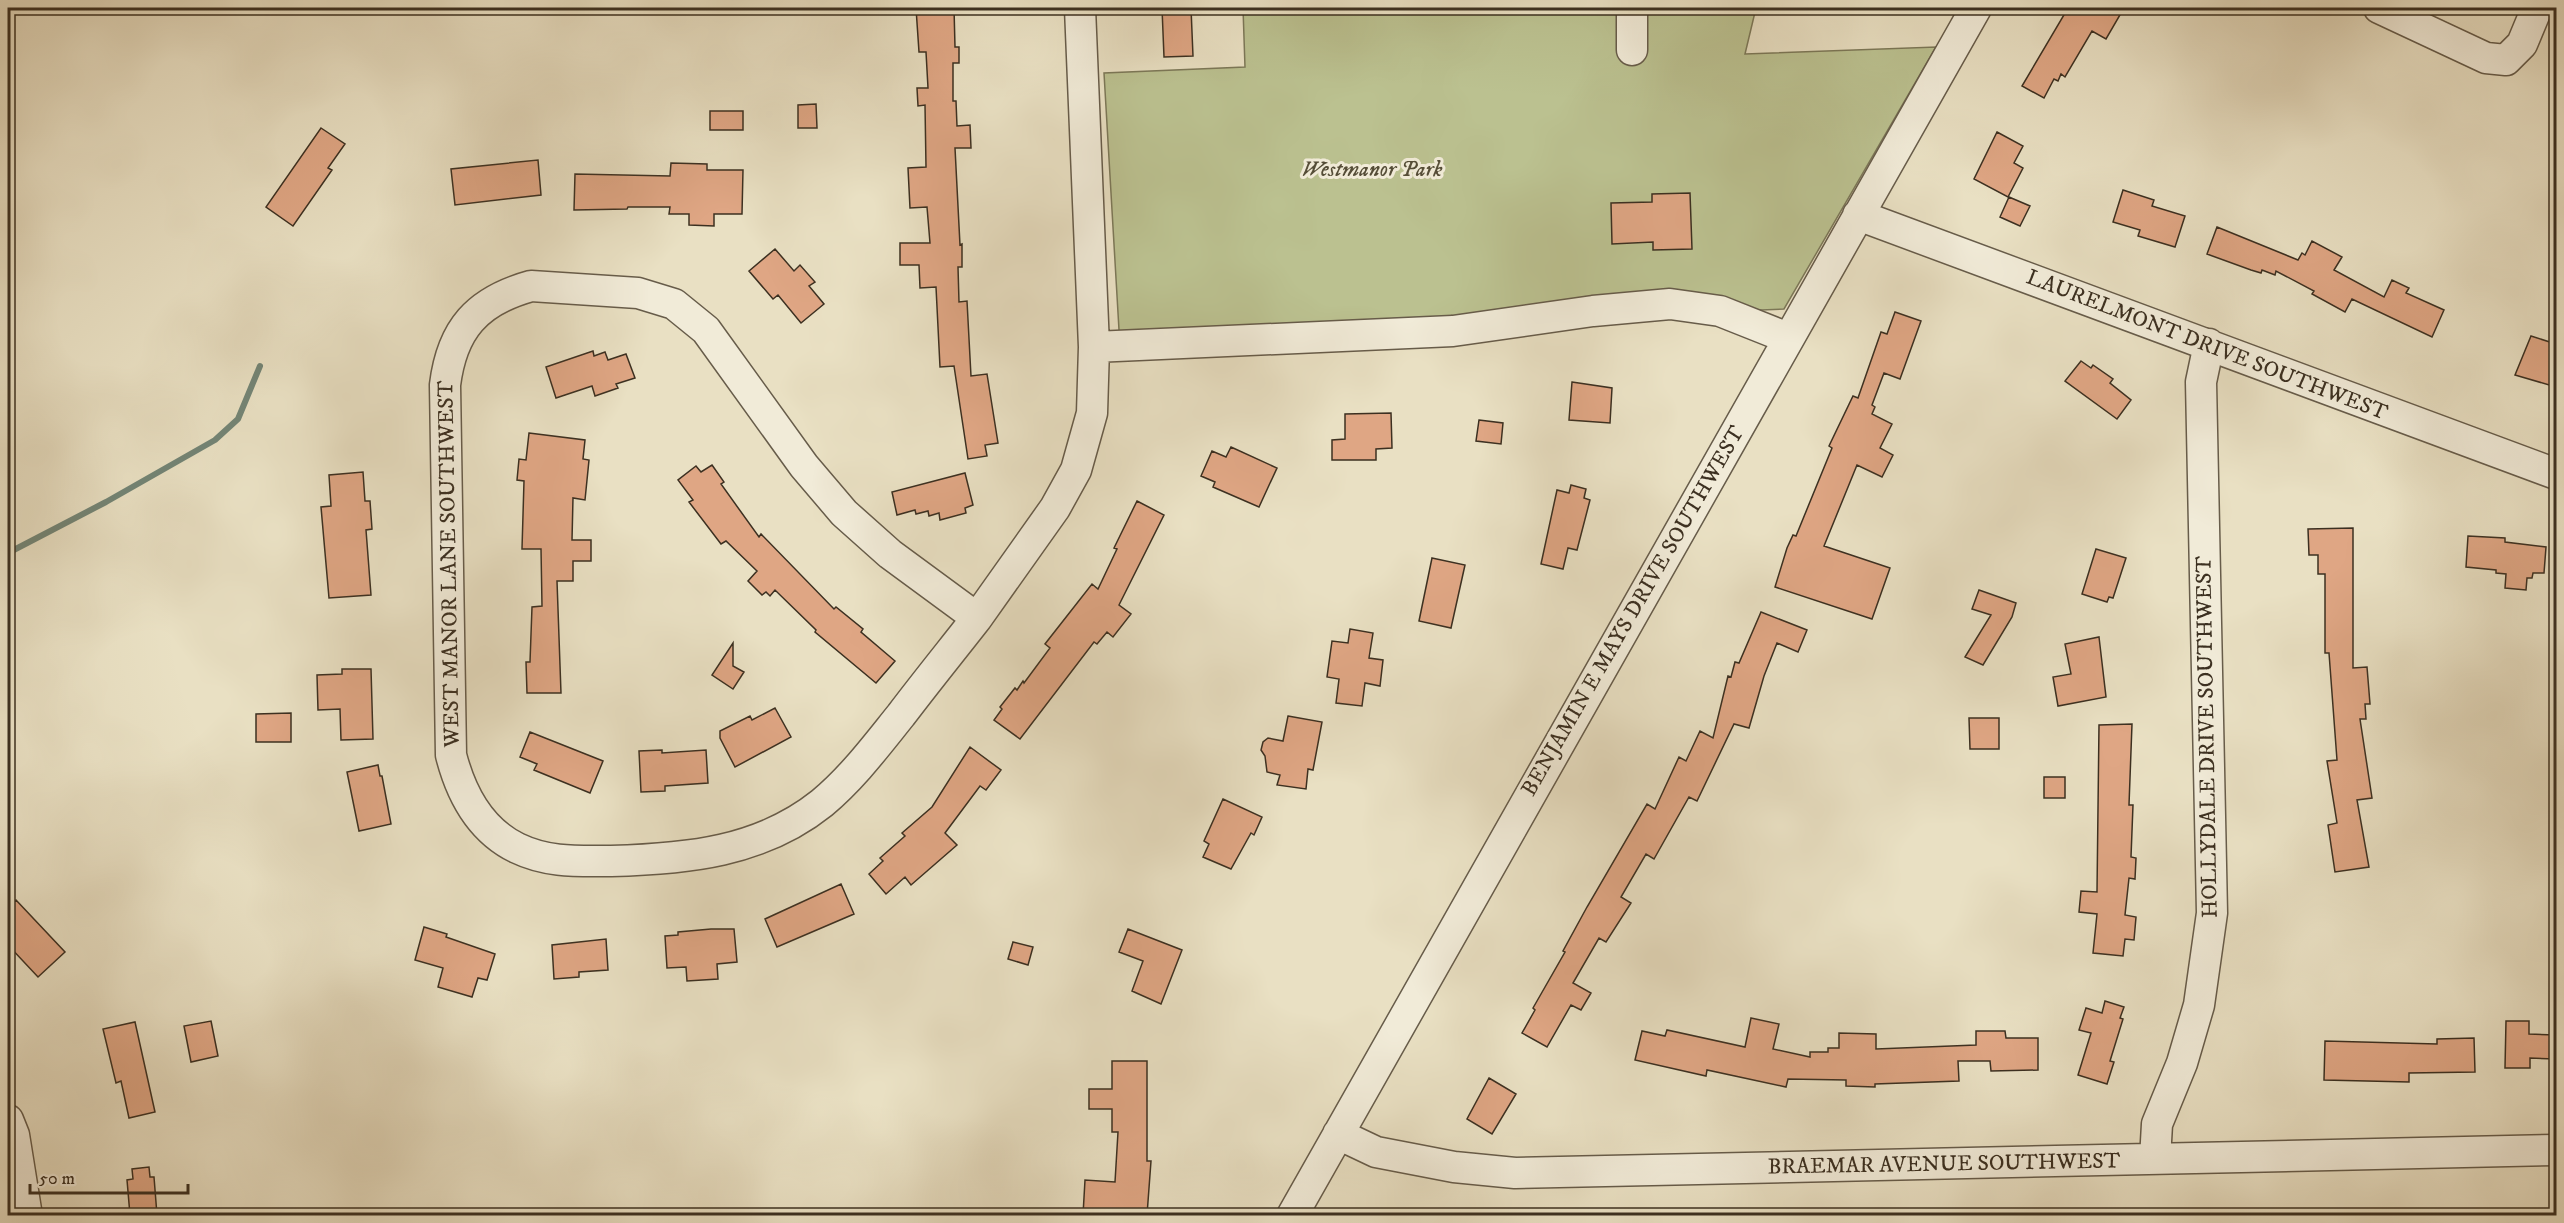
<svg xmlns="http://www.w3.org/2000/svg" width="2564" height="1223" font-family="'IM FELL DW Pica',serif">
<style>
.green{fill:#bbc190;stroke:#7c7858;stroke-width:1.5}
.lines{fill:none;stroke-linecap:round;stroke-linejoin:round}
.stream{stroke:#738576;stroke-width:6}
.building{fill:#dfa684;stroke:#3c3021;stroke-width:1.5}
.minor-casing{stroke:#675c4a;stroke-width:33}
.minor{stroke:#f1ebd8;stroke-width:30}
.labels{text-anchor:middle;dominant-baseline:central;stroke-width:6;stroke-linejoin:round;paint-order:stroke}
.park-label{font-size:22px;font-style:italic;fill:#554d37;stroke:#f1ebd8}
.street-label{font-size:22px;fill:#3c3021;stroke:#f1ebd8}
</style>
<rect width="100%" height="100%" fill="#e9e0c3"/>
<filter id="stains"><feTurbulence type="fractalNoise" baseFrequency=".00333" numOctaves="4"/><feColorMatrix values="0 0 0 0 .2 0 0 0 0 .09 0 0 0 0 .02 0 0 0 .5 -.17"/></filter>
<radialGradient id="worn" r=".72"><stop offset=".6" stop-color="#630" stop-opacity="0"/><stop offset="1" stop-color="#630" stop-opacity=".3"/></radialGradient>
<path class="green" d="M1243 8H1756L1745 54 1936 47 1784 309 1633 315 1120 347 1104 73 1245 67Z"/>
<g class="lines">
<path class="stream" d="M8 553 106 502 215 440 238 419 260 366"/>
</g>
<path class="building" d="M916 8H954L955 47H959V63H953V101H956L957 126 970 125 971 148H955L960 245 962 244V267H958L959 302 967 301 971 376 987 374 998 443 985 445 987 456 968 459 954 366 940 367 936 287 920 288 919 265H900V243H930L927 207 910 208 908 168 926 167 925 105 918 106 917 88H928L926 52H919Z
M1162 8H1191L1193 56 1164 57Z
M2068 8H2124L2106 39 2092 31 2065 77 2061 74 2058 81 2054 79 2044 98 2022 86Z
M816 104 817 128H798V105Z
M710 111H743V130H710Z
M321 128 345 144 328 168 332 170 293 226 266 207Z
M1997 132 2023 146 2014 163 2023 168 2008 197 1974 179Z
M538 160 541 195 455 205 451 169Z
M671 163 707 164V170H743L742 214H714V226L689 225V214H669L670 207H628L627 209 574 210 575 174 670 176Z
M2123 190 2154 200 2152 206 2185 216 2175 247 2138 236 2140 230 2113 222Z
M1690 193 1692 249 1653 250V242L1612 244 1611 203 1652 202V194Z
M2009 197 2030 206 2020 226 2000 217Z
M2217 227 2298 260 2302 253 2305 255 2312 241 2342 257 2334 270 2384 297 2392 280 2409 288 2406 293 2444 310 2432 337 2352 299 2345 312 2312 294 2314 291 2276 271 2275 275 2262 270 2261 273 2251 270 2207 254Z
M775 249 794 271 800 265 815 282 809 286 824 304 801 323 778 295 773 299 749 271Z
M1895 312 1921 321 1900 379 1884 373 1872 405 1875 407 1872 414 1892 424 1880 448 1893 455 1882 477 1857 465 1824 546 1890 568 1872 619 1775 587 1787 548 1793 535 1796 536 1832 448 1829 446 1853 396 1858 398 1881 332 1887 334Z
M2531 336 2556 344 2550 365 2556 367V387L2515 375Z
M593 351 594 356 605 352 608 360 626 354 635 378 616 384 618 388 595 396 592 386 556 398 546 367Z
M2081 361 2091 368 2093 365 2113 379 2110 383 2131 400 2117 419 2065 381Z
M1572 382 1612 388 1610 423 1569 420Z
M1391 413 1392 448 1376 449V460H1332V440L1345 439V414Z
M1479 420 1503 423 1501 444 1476 441Z
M529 433 585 440 583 459 589 460 585 500 573 498 572 540H591V561H573V581H557L561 693H527L526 662H530L532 607 542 606 541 549H522L524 481 517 480 519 459 526 460Z
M1231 447 1277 468 1259 507 1213 487 1215 482 1201 476 1212 451 1226 457Z
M712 465 724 482 721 484 759 537 761 534 834 609 836 607 863 629 861 632 895 661 876 683 815 632 816 630 775 590 770 596 766 592 762 595 748 581 757 571 726 541 721 544 689 502 693 500 678 480 696 466 701 472Z
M363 472 365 501H370L372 529 366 530 371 595 329 598 321 507 331 506 329 475Z
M965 473 973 505 965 508 966 513 940 520 939 513 929 516 928 511 916 514 915 510 897 515 892 492Z
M1571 485 1586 489 1584 498 1590 500 1577 550 1568 548 1563 569 1541 564 1557 490 1569 493Z
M1137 501 1164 515 1119 605 1131 614 1113 637 1107 632 1097 644 1094 642 1020 739 994 720 1002 709 1000 707 1015 688 1017 690 1023 681 1024 683 1050 648 1045 644 1092 584 1098 589 1117 549 1114 548Z
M2353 528V668L2367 667 2370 704H2365L2366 719H2360L2372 798 2357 800 2369 867 2335 872 2328 825 2337 823 2327 761 2337 760 2329 653H2325V574H2318V555H2309L2308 529Z
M2468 536 2505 538V542L2546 547 2544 573H2533L2532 578H2527L2526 590 2505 588 2506 574 2496 573V570L2466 567Z
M2096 549 2126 558 2113 598 2109 597 2107 602 2082 594Z
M1432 558 1465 565 1451 628 1419 621Z
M1979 590 2016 603 2012 617 1983 665 1965 657 1991 615 1972 609Z
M1761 612 1807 630 1798 652 1777 643 1764 676 1749 728 1734 724 1697 801 1689 797 1654 859 1646 854 1621 897 1631 903 1606 942 1599 938 1573 983 1591 993 1581 1010 1571 1005 1547 1047 1522 1033 1535 1010 1533 1008 1565 952 1563 951 1587 907 1647 804 1655 809 1679 757 1686 761 1700 731 1713 738 1728 676 1731 677 1735 662 1739 663Z
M1350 629 1373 633 1369 658 1383 660 1380 686 1365 683 1362 706 1336 703 1339 679 1327 677 1332 641 1348 643Z
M2099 637 2106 697 2058 706 2053 677 2071 674 2065 644Z
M733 643V666L744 672 733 689 712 675Z
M342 669H371L373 739 341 740 340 709 318 710 317 675 342 674Z
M775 708 791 737 735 767 720 738V731L750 716 752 720Z
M291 713V742H256V714Z
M1288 716 1322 722 1313 770 1308 769 1306 789 1277 785 1280 775 1267 772 1265 756 1261 750 1263 742 1268 738 1283 741Z
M1969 718H1999V749H1970Z
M2132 724 2129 805H2133L2131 857 2136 858 2135 879 2129 878 2125 915 2136 917 2134 940 2125 939 2123 956 2093 953 2097 914 2079 912 2081 891 2097 892 2099 725Z
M530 732 603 761 590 793 534 770 537 764 520 757Z
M970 747 1001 770 986 790 980 786 945 833 957 845 911 885 905 877 886 894 869 874 883 861 880 858 905 836 902 833 932 807Z
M662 750V753L706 750 708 783 665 786V791L641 792 639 751Z
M378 765 380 776H382L391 824 359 831 347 772Z
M2044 777H2065V798H2044Z
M1223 799 1262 817 1254 835 1251 833 1231 869 1203 857 1209 844 1204 841Z
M841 884 854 914 777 947 765 919Z
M16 900 65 952 38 977 8 945V908Z
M424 927 447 934 446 937 495 954 487 980 478 978 472 997 438 987 443 968 415 960Z
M711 929H734L737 962 717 964 718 979 687 981 686 967 667 968 665 936 678 935V932Z
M1128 929 1182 950 1161 1004 1132 991 1143 961 1119 952Z
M606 939 608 970 579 972V977L554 979 552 945Z
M1013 942 1033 947 1028 965 1008 959Z
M2105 1001 2124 1007 2120 1018 2123 1019 2110 1061 2114 1062 2107 1084 2078 1075 2091 1033 2079 1030 2086 1008 2102 1013Z
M1751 1018 1779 1024 1773 1049 1810 1057V1052H1828V1048H1839V1033L1876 1034V1049L1976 1045V1031H2005L2006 1038H2038V1070L1991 1071 1990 1061H1958L1959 1081 1875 1084V1087L1846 1086V1080L1788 1079 1786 1087 1707 1070 1706 1076 1635 1060 1642 1031 1665 1036 1667 1030 1745 1047Z
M211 1021 218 1056 191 1062 184 1026Z
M2506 1021H2529V1034L2556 1035V1059L2530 1058V1068H2505Z
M135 1022 155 1112 129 1118 121 1081 116 1083 103 1029Z
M2474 1038 2475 1072 2409 1073V1082L2324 1080 2325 1041 2437 1044V1039Z
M1112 1061H1147V1161H1151L1147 1215H1083L1085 1180 1115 1182 1118 1132H1112V1109H1089V1089H1112Z
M1489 1078 1516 1094 1492 1134 1467 1119Z
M149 1167 150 1177H154L157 1215H130L127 1180 133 1179 132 1169Z"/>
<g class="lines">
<g class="minor-casing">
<path id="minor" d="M1632 8V50
M2379 8 2486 58 2506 60 2522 44 2537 8
M1858 215 2556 474
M531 286 638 293 674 304 706 330 804 466 844 513 890 554 977 618C952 650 926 682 901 715 876 746 853 777 822 803 761 852 687 859 611 861 578 861 548 863 517 848 480 830 461 794 451 755L445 385C452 329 477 301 531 286Z
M1094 347 1453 331 1593 311 1670 304 1720 311 1788 338
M977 618 1055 508 1076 470 1092 413 1094 347 1080 8
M8 1120 14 1135 27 1216
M1338 1134 1376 1152 1454 1167 1515 1173 2556 1150
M2155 1159 2157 1124 2182 1063 2199 1005 2212 913 2201 382 2209 344
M1292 1216 1976 8"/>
</g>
<use href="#minor" class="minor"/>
</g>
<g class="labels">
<g class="park-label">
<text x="1372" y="169">Westmanor Park</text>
</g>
<g class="street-label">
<text transform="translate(2207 345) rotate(21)">LAURELMONT DRIVE SOUTHWEST</text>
<text transform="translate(449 564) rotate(-91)">WEST MANOR LANE SOUTHWEST</text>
<text transform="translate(1633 611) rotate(-60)">BENJAMIN E MAYS DRIVE SOUTHWEST</text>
<text transform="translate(2207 737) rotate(-91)">HOLLYDALE DRIVE SOUTHWEST</text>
<text transform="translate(1944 1164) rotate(-1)">BRAEMAR AVENUE SOUTHWEST</text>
</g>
</g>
<rect width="2564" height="1223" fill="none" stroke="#e9e0c3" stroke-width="30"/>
<rect x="9" y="9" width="2546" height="1205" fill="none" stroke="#3c3021" stroke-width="3"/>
<rect x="15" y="15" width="2534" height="1193" fill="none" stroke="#3c3021" stroke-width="1.5"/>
<path d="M30 1184v9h158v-9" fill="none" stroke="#3c3021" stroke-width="3"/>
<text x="39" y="1184" font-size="18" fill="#3c3021" stroke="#f1ebd8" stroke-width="4.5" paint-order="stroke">50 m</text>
<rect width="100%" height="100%" filter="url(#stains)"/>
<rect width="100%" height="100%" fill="url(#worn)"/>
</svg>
